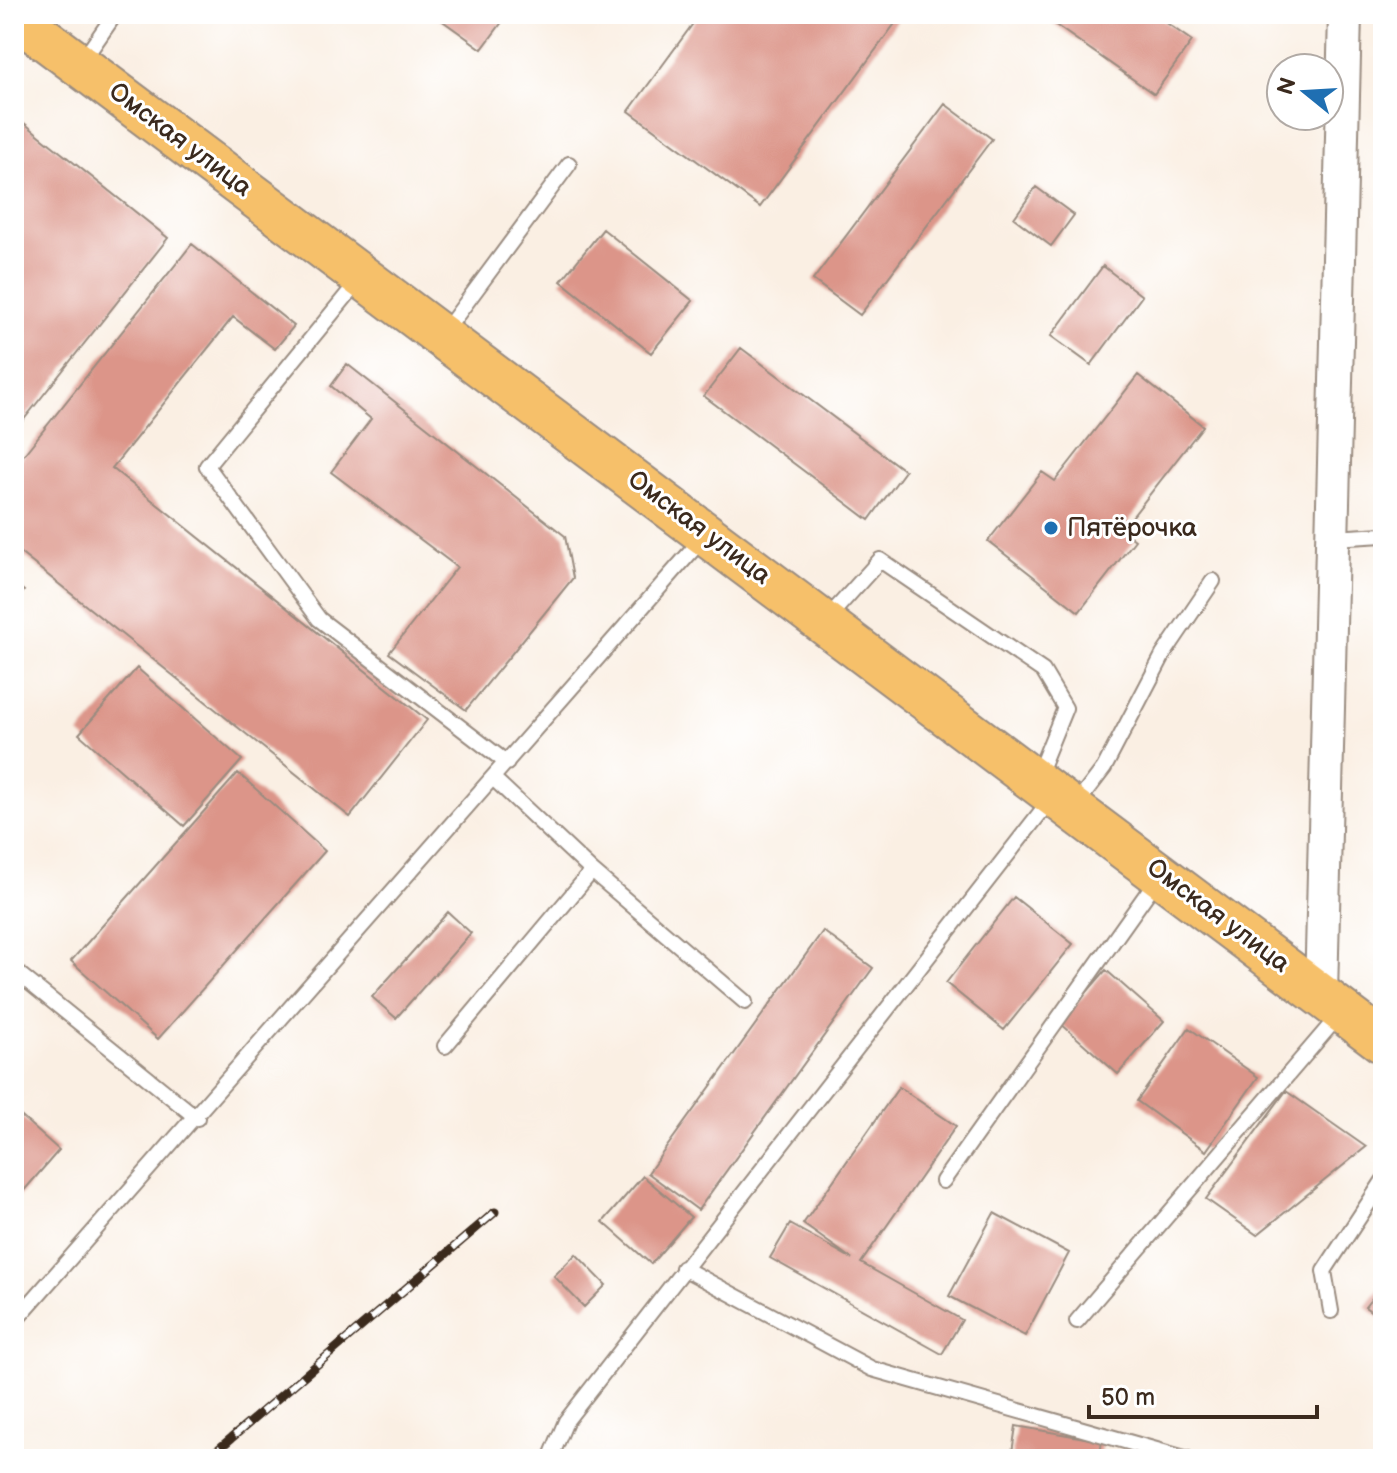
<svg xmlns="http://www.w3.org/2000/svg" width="1397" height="1473" font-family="'Balsamiq Sans',sans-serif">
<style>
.building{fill:#dc9589}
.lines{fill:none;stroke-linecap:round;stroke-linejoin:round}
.service-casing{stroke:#9a8c80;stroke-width:18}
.tertiary-casing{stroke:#9a8c80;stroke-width:36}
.primary-casing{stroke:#9a8c80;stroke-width:46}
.service{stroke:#fff;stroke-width:14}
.tertiary{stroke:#fff;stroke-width:32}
.primary{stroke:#f6c06b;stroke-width:42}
.rail-casing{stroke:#3b2a1e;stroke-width:9}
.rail{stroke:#fff;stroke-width:6;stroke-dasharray:18;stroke-linecap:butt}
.poi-dot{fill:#1f6fb2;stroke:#fff;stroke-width:3}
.labels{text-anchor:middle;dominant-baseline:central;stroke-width:6;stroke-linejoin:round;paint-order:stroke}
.street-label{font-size:26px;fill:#3b2a1e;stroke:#fff}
.poi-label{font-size:26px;fill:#3b2a1e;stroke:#fff;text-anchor:start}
</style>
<rect width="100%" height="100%" fill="#fff"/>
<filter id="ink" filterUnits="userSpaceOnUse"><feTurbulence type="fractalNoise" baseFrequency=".0125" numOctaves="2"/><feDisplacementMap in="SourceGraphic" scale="16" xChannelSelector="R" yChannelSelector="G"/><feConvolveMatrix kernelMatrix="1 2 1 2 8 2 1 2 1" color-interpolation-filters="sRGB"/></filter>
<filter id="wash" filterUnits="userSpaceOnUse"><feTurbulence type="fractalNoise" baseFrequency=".006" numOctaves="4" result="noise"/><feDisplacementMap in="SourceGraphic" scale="32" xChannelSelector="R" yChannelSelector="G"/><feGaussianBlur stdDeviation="1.8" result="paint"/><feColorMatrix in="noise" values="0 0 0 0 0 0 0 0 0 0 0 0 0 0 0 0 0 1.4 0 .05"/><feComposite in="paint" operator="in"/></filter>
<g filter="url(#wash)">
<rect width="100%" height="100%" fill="#faefe3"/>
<g id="blocks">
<path class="building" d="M433 14H508L482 49Z
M700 14H902L760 207 629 111Z
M1040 14H1154L1192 41 1154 94Z
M945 104 992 139 860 315 813 280Z
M14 115 168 238 14 432Z
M1036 187 1074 215 1051 246 1014 218Z
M603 229 693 301 651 353 561 281Z
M192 244 294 326 275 349 233 317 112 468 427 720 350 817 14 548V467Z
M1103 266 1142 296 1091 365 1051 336Z
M741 348 905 471 869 520 704 396Z
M347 364 565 536 573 578 466 710 389 653 457 567 331 472 371 419 331 386Z
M1138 375 1203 426 1122 530 1135 540 1079 612 988 541 1042 472 1055 481Z
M14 583 24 591 14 604Z
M137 668 242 760 184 826 79 734Z
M238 773 325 851 158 1039 71 961Z
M1014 897 1073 944 1004 1030 946 983Z
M448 912 471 933 396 1018 372 997Z
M823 931 873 968 698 1210 648 1173Z
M1106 970 1164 1021 1118 1074 1060 1023Z
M1189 1028 1258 1077 1206 1151 1137 1101Z
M899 1087 956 1126 861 1263 962 1320 942 1354 770 1258 790 1224 852 1259 803 1224Z
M1286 1091 1366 1147 1257 1235 1206 1199Z
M14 1110 59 1150 14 1202Z
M643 1176 691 1217 651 1264 603 1222Z
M994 1213 1069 1253 1025 1336 949 1296Z
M576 1254 606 1285 584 1307 554 1276Z
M1380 1288 1383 1290V1320L1365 1307Z
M1016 1426 1102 1441 1099 1459H1011Z"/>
</g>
</g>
<g filter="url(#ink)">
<use href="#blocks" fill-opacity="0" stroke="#9a8c80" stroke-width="2"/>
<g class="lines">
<g class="service-casing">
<path id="service" d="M81 63 115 14
M360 279 207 466 319 619 507 763
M443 334 569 164
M1333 538 1383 535
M826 620 880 560 1043 671 1065 708 1037 777
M1075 806 1104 768 1163 655 1213 581
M592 871 745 1002
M14 970 197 1118
M445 1046 592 871 493 778
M943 1181 1158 878
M683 1268 872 1369 1188 1459
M1331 1311 1324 1271 1383 1181
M1077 1321 1340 1014
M14 1322 703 538
M550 1459 566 1421 1051 799"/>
</g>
<g class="tertiary-casing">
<path id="tertiary" d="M1321 994 1345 14"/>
</g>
<g class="primary-casing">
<path id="primary" d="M14 16 1383 1042"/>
</g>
<use href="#service" class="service"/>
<use href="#tertiary" class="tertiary"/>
<use href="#primary" class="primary"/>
<g class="rail-casing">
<path id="rail" d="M207 1459 495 1212"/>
</g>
<use href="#rail" class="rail"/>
</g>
</g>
<circle class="poi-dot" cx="1051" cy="528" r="8"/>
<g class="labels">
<g class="street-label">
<text transform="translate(180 140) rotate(37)">Омская улица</text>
<text transform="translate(699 528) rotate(37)">Омская улица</text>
<text transform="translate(1218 916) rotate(37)">Омская улица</text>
</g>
<g class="poi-label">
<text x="1067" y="528">Пятёрочка</text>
</g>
</g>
<rect width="1397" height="1473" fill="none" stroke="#fff" stroke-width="48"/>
<g transform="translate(1305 92) rotate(288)"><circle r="38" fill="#ffffff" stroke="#b1aaa5" stroke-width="2"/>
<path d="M0-6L14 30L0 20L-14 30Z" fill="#1f6fb2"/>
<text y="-12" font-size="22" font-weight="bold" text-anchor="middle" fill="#3b2a1e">N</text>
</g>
<path d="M1089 1405v12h228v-12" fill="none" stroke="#3b2a1e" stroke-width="4"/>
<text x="1101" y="1405" font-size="24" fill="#3b2a1e" stroke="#ffffff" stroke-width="6" paint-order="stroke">50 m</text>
</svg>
